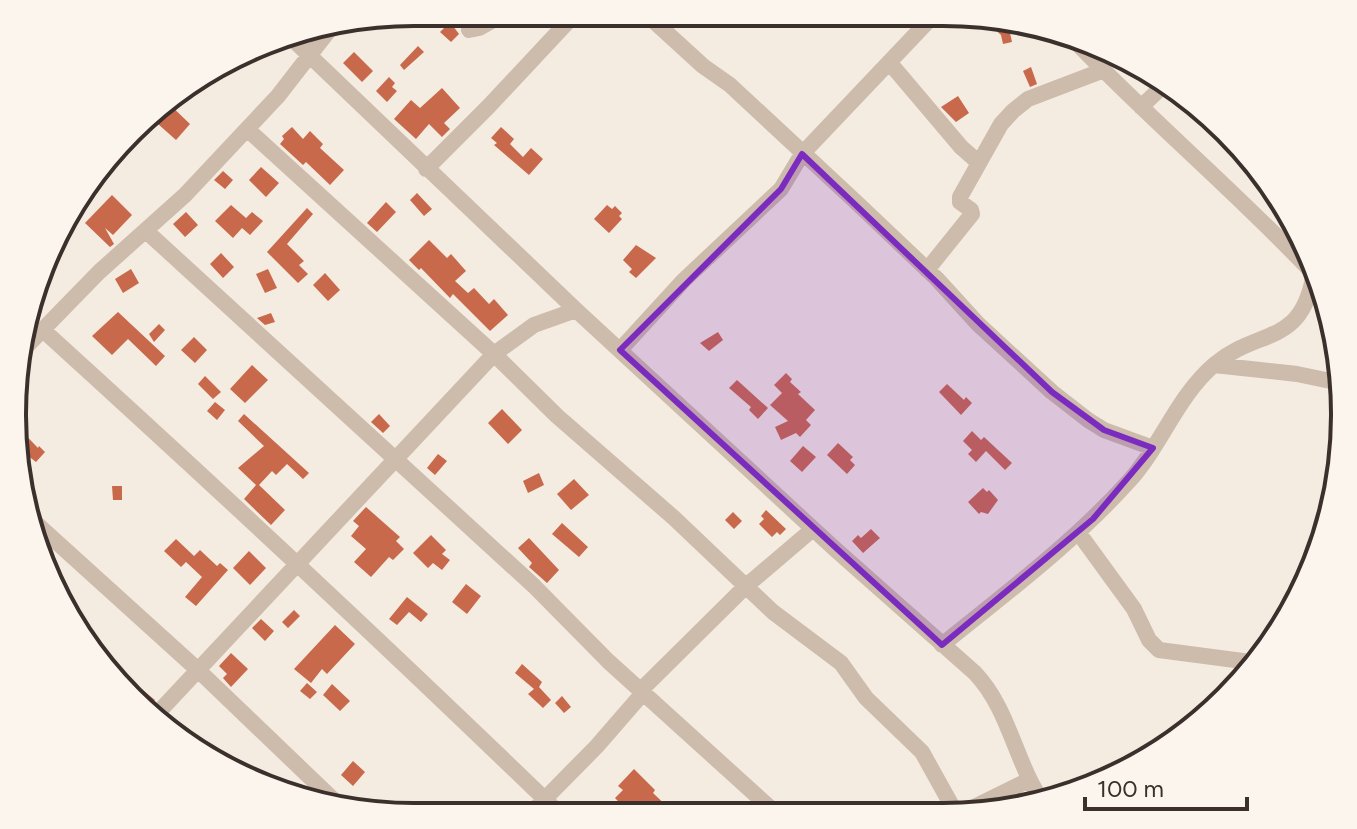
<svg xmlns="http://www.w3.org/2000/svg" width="1357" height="829" font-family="Figtree,sans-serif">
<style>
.building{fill:#c8694b}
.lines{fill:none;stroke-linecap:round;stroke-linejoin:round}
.minor{stroke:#cdbbac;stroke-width:16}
.marked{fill:#7b2cbf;fill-opacity:0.2;stroke:#7b2cbf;stroke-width:6;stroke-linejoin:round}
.rim{fill:none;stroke:#3b302b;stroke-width:4}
</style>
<rect width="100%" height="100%" fill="#f4ebe1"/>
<path class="building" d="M999 17 1007 19 1012 42 1003 44 1001 35 991 26Z
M450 22 459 34 451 42 440 32Z
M418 46 424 52 404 70 400 65Z
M354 52 373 71 362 82 343 63Z
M1031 67 1037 84 1030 87 1023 71Z
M389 77 395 83 392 87 397 91 387 102 376 91Z
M442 88 460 108 444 123 450 129 442 137 429 124 416 139 394 119 411 100 420 108Z
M958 96 969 113 956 122 941 107Z
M165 100 190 124 176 140 149 116Z
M292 127 303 139 310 131 323 144 320 148 344 170 330 185 306 162 303 165 280 144 284 139 282 136Z
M501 127 514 139 510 144 523 157 531 148 543 159 529 175 494 145 497 143 491 138Z
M261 167 279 183 266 197 249 180Z
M223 171 233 180 225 189 214 180Z
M417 193 432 209 424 216 410 200Z
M112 195 132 215 113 235 105 228 114 244 110 247 85 223Z
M386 202 396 212 377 232 367 223Z
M231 205 246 218 252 212 263 221 250 235 242 228 233 238 215 221Z
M607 205 612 209 615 206 622 213 619 216 622 219 609 233 594 219Z
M307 208 313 214 287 244 304 261 299 265 308 274 298 283 267 252Z
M186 212 198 225 185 237 173 224Z
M429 240 447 258 451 254 466 271 455 281 468 293 474 288 489 304 494 299 508 315 490 331 453 294 450 298 421 268 419 270 409 260Z
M636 245 656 258 636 278 629 272 632 269 623 260Z
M221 253 234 267 223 278 210 264Z
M131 269 139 283 123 293 115 279Z
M268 269 277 288 265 293 256 274Z
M325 273 340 290 328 301 313 285Z
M118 312 165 356 156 366 128 339 112 355 92 336Z
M271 313 275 322 265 325 257 318Z
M159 324 165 330 154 342 149 334Z
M718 332 723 340 709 351 700 343Z
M194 337 207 350 195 363 181 350Z
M252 365 268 380 245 403 230 389Z
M786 373 792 379 790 382 801 392 798 394 815 410 806 420 811 425 800 437 796 433 781 440 775 427 788 421 770 405 782 393 774 385Z
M205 376 221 392 213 399 198 384Z
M737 380 768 408 758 419 749 410 751 407 729 388Z
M947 384 964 400 966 397 972 403 961 415 939 392Z
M215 402 225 410 217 420 207 411Z
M502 409 522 430 508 444 488 423Z
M244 414 309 473 303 479 287 464 276 475 272 471 259 485 285 510 271 525 244 499 256 485 238 468 264 446 238 421Z
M379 414 390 426 383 433 371 422Z
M13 422 38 448 39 446 45 452 36 462 18 448Z
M972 431 981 440 984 437 1012 463 1005 470 986 451 976 462 968 454 972 450 963 441Z
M838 443 853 457 850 460 855 465 847 474 827 455Z
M803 446 816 457 802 472 790 461Z
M438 454 447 461 435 475 427 468Z
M539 473 544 485 528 493 523 481Z
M574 479 589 495 571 510 557 494Z
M112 486H122V500H113Z
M983 488 987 492 989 490 998 500 988 514 981 512 979 514 968 502Z
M366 507 400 537 396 541 404 549 393 560 389 557 371 577 354 562 366 549 351 536 359 526 353 521Z
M766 510 786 529 780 535 777 532 772 537 759 524 764 519 761 516Z
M733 512 742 521 734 529 725 520Z
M562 523 588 547 579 557 552 534Z
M871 529 880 538 863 553 852 541 858 535 861 538Z
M431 535 446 550 442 554 450 560 442 570 433 563 428 568 413 553Z
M529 538 559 570 547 583 529 567 532 563 518 548Z
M176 539 194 556 200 550 217 566 220 563 228 570 196 606 185 597 202 577 186 562 181 567 164 551Z
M249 551 266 568 250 585 233 568Z
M466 584 481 596 467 614 452 602Z
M407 597 428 614 421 622 409 612 397 625 389 619Z
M294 610 300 616 288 628 282 622Z
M261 619 274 631 265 641 252 628Z
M335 625 355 644 327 674 322 669 311 683 294 669Z
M231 653 248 669 231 687 223 678 227 674 219 666Z
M522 664 542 682 539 687 551 700 543 708 528 694 534 689 515 673Z
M307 683 317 692 310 699 300 691Z
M135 684 155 700 146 709 129 691Z
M332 684 350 701 340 711 323 695Z
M562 696 571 707 564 713 555 703Z
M353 761 365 772 353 786 341 775Z
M634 769 655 790 653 793 676 815H660L649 805 639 815H631L615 798 623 790 618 786Z"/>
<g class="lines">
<path class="minor" d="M645 13 703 66 730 85 857 203 937 279 978 324 1052 392 1088 420 1104 430 1153 448
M469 30 479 28 506 13
M286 33 576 310 835 549 975 673C1010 710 1015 763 1044 804
M1070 36C1147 117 1233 189 1310 270
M889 62 961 147 979 163
M1141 107 1166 83
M247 129 494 354 534 325 576 310
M426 169 489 106 576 13
M146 231 534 586 608 661 778 815
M927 270 972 214 971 210 960 202V197L1001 124 1013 111 1028 99 1104 70
M43 330C218 489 391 650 560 814
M620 350 684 280 781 189 802 154 934 15
M22 351 99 272 185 195 278 96 333 25
M1214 365 1297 374 1340 383
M29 517 198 670 342 808
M1078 532 1134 609 1149 640 1159 650 1258 663
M942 645C1006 593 1073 543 1129 481 1161 446 1177 396 1215 364 1259 328 1300 346 1313 278
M640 691 746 586 813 529
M154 717 494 354 557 416 674 518 773 612 841 663 866 698 922 752 957 815
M530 814 597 746 643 693
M956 816 1029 780"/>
</g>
<path class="marked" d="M802 154 1052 392 1104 430 1153 448 1093 519 942 645 620 350 781 189Z"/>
<path d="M0 0H1357V829H0ZM414 26H943A388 388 0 0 1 1331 414V415A388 388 0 0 1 943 803H414A388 388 0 0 1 26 415V414A388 388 0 0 1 414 26Z" fill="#fbf5ee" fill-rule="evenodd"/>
<path class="rim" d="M414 26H943A388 388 0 0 1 1331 414V415A388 388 0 0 1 943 803H414A388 388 0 0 1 26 415V414A388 388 0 0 1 414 26Z"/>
<path d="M1085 797v12h162v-12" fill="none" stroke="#3b302b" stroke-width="4"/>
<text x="1097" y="797" font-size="24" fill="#3b302b" stroke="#fbf5ee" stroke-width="6" paint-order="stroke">100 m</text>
</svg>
